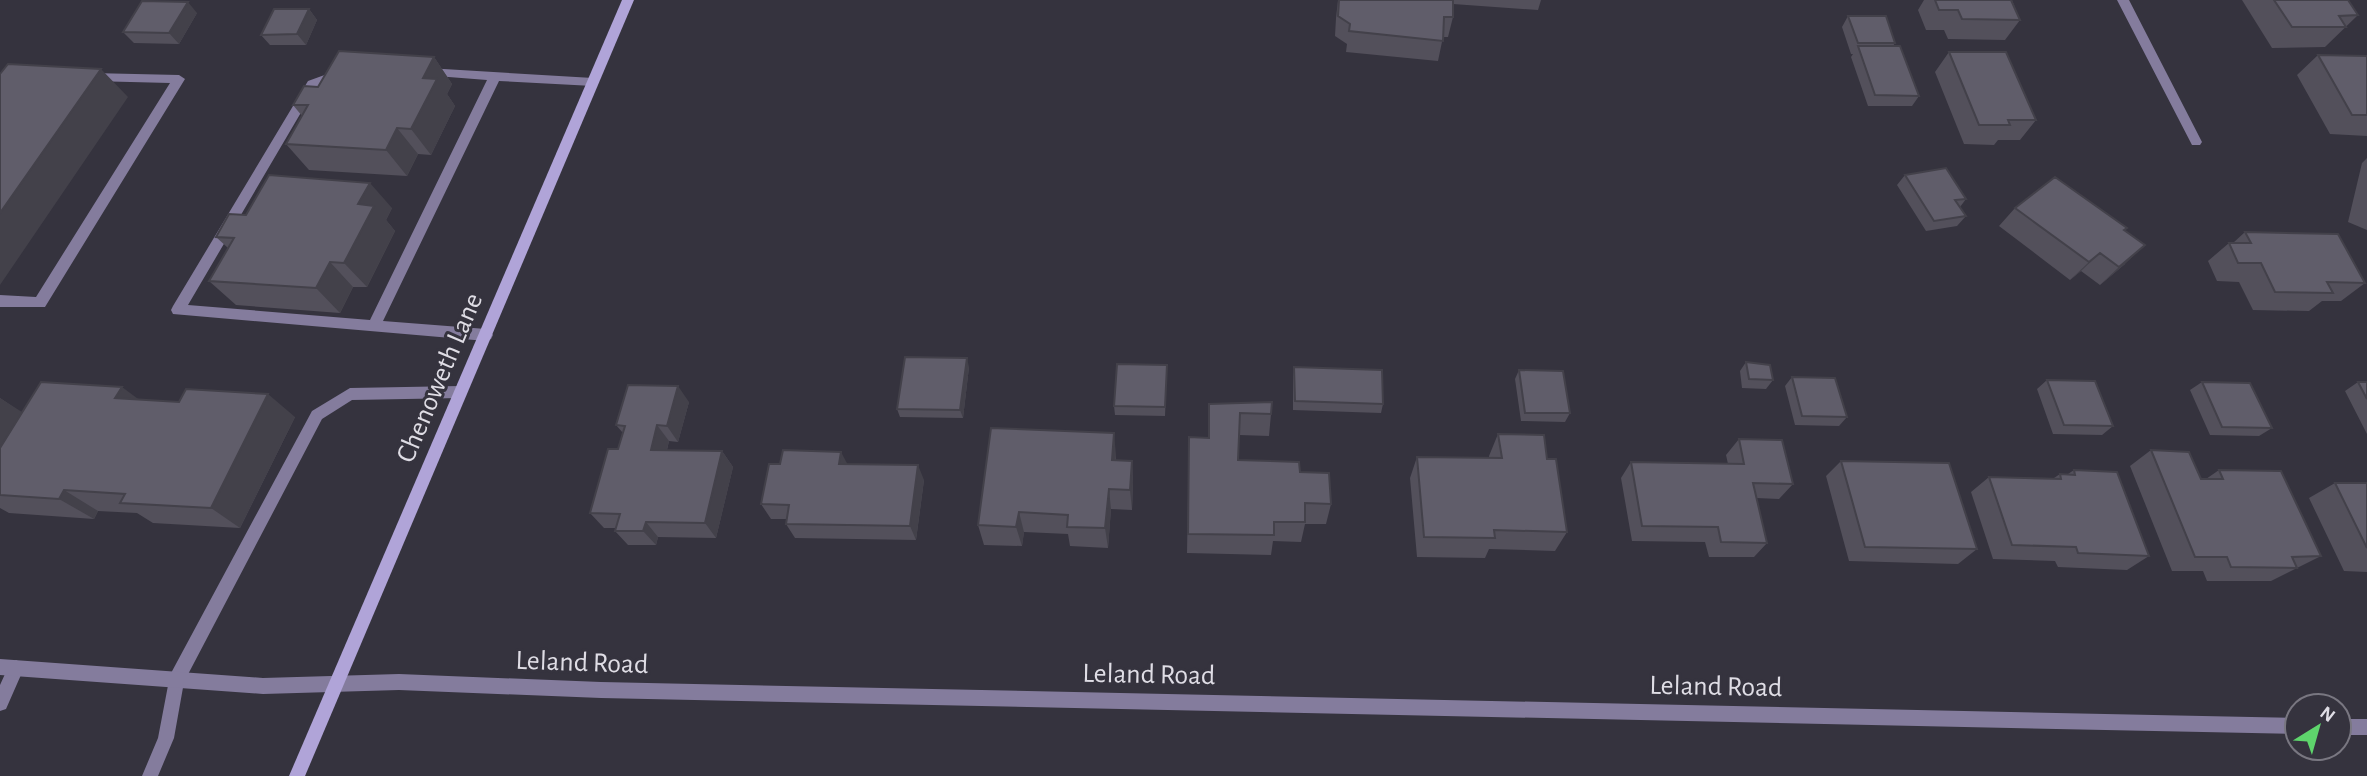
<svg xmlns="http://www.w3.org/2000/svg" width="2367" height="776" font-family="'Alegreya Sans',sans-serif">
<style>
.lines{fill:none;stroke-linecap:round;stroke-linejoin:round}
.service{fill:#847c9d;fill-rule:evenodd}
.minor{fill:#847c9d;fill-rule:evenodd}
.secondary{fill:#b0a4d8;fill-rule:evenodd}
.wall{fill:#53505b}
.shaded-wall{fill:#43414a}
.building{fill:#605d6a;stroke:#43414a;stroke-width:2}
.labels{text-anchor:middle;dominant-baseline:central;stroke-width:6;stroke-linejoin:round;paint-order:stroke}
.street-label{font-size:28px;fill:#dfdde5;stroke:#35333e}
</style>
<rect width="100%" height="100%" fill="#35333e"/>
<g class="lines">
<path class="service" d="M427 68 593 78 599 82 593 86 499 81 383 321 486 329 491 331 493 335 491 339 486 341 173 314 171 310 173 306 308 81 341 69 345 70V76L316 87 188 305 370 320 487 80 423 75V69Z
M91 73 179 75 185 79 45 307H0V295L36 297 170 83 91 81 85 77Z
M460 386 465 388 467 392 465 396 460 398 352 400 322 419 184 682 174 738 158 776H142L158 738 170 675 312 411 350 388Z
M16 660 22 663 24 668 6 709 0 711V685L10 663Z"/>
<path class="minor" d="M2117 0H2129L2202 142 2200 145H2192Z
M0 659 263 678 399 674 601 682 2297 718V734L601 698 399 690 263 694 0 675Z
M2339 719H2367V735H2339Z"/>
<path class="secondary" d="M622 0H634L305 776H289Z"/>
</g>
<path class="wall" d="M1338 0H1541L1538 10 1453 4V17L1448 37H1443L1438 61 1346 52 1347 44 1335 36 1336 18Z
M1924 0H2012L2020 20 2005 40 1948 39 1944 30H1926L1918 10Z
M2242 0H2348L2358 15 2325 47 2272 48Z
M309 9 317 20 306 45H270L261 35Z
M197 13 179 44 134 43 123 32Z
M1848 16 1895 43 1893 46 1919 96 1912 106H1868L1851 57 1853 54H1851L1842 27Z
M1949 52 2036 120 2020 140H1998L1994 145 1964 144 1935 72Z
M2318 55 2367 56V136L2330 134 2297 75Z
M434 57 452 84 447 94 455 106 431 155 418 154 407 176 309 170 286 144 302 116 293 105 318 87Z
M2367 158V230L2348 222 2362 163Z
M1905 175 1966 199 1960 207 1966 216 1957 226 1926 231 1897 185Z
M392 208 386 220 395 231 367 287H353L340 313 236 305 209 281 228 248 216 237 246 215Z
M2015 208 2125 231V264L2100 285 2081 271 2070 280 1999 226Z
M2245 232 2365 283 2341 301H2322L2309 311 2253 310 2239 282 2217 281 2208 261 2229 243H2233Z
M1746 362 1773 380 1766 389 1742 388 1740 371Z
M1167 365 1165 416 1115 415 1114 406Z
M969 367 963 418 900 417 897 409Z
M1294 367 1383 404 1381 413 1293 410V376Z
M1519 370 1570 413 1565 422 1521 421 1515 379Z
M1792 377 1847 417 1839 426 1795 425 1785 386Z
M2047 380 2113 426 2102 435 2053 434 2037 389Z
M2202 382 2272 428 2259 436 2210 435 2190 390Z
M2358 382H2367V434L2345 391Z
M0 398 22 413 140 400 295 417 240 528 153 523 137 513 98 511 94 519 9 513 0 508Z
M689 402 678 442 669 441 667 450 722 451 733 467 716 538 658 537 656 545H628L615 531 616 528H604L590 513 618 449 623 433 616 425Z
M1209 404 1271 414 1269 436 1239 435 1238 460 1300 472 1331 504 1326 524H1305L1301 542 1273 541 1271 555 1187 553 1189 437 1208 438Z
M1498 434 1547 459 1567 532 1555 551 1489 549 1485 558 1417 557 1410 478 1417 457 1489 458V456Z
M1739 439 1793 484 1779 499 1756 498 1767 543 1754 557H1709L1705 542 1632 541 1621 478 1631 462 1728 464 1726 455Z
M2151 450 2201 479H2206L2219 470 2321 556 2271 581H2207L2203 571H2172L2130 466Z
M1116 455V460L1132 461 1133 482 1132 510 1111 509 1108 548 1070 546 1068 534 1024 532 1022 546 984 545 978 525Z
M1841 461 1977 549 1958 564 1849 561 1826 476Z
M847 464 924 480 916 540 795 538 786 524 787 519H771L761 504Z
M2074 470 2149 556 2127 570 2058 567 2055 561 1993 559 1971 492 1989 477 2054 478 2060 474H2068Z
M2335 483H2367V572L2344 571 2309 498Z"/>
<path class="shaded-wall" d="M188 2 197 13 179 44 169 33Z
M309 9 317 20 306 45 297 34Z
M434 57 452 84 447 94 455 106 431 155 411 129 423 78Z
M101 69 128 97 0 285V213Z
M397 128 418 154 407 176 386 150Z
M370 183 392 208 386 220 395 231 367 287 344 263 358 204Z
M2145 245 2125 264 2100 285 2119 267Z
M2100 253 2081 271 2070 280 2089 262Z
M330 262 353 287 340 313 316 288Z
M967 358 969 367 963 418 960 410Z
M678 386 689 402 678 442 667 426Z
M122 387 153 410 115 398Z
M268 394 295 417 240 528 211 508Z
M0 398 25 414 0 453Z
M657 425 669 441 663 465 651 450Z
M1114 433 1116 455 1114 481 1112 460Z
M722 451 733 467 716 538 705 523Z
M841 452 849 467 839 464Z
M1132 461 1133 482 1132 510 1130 490Z
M918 465 924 480 916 540 910 526Z
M1109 489 1111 509 1108 548 1105 528Z
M64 490 98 511 94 519 59 499Z
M1019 512 1024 532 1022 546 1016 527Z
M646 522 658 537 656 545 643 531Z"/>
<path class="building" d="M1339 0H1453V17H1444L1443 41 1349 31 1350 24 1338 16Z
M1935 0H2011L2020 20 1962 19 1958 10H1939Z
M2274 0H2348L2358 15 2339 16 2346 27H2292Z
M142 1 188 2 169 33 123 32Z
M274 9H309L297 34 261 35Z
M1848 16H1886L1895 43H1858Z
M1858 46H1900L1919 96 1875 95Z
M339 51 434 57 423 78 437 79 411 129 397 128 386 150 286 144 308 105H293L304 86 318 87Z
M1949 52H2006L2036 120H2008L2010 125H1979Z
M2318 55 2367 56V115H2352Z
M8 64 101 69 0 213V74Z
M1946 168 1966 199 1955 200 1966 216 1934 221 1905 175Z
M269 175 370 183 358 204 374 206 344 263 330 262 316 288 209 281 234 238 216 237 229 214 246 215Z
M2055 177 2127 228 2124 230 2145 245 2119 267 2100 253 2089 262 2015 208Z
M2245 232 2338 234 2365 283 2327 282 2333 293 2275 292 2261 263H2238L2229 243H2251Z
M905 357 967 358 960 410 897 409Z
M1746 362 1770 365 1773 380 1749 379Z
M1117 364 1167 365 1165 407 1114 406Z
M1294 367 1382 370 1383 404 1295 401Z
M1519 370 1563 371 1570 413H1525Z
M1792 377 1835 378 1847 417 1802 416Z
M2047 380 2095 381 2113 426 2064 425Z
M41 382 122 387 115 398 179 402 186 389 268 394 211 508 120 503 125 494 64 490 59 499 0 495V448Z
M2202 382 2250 383 2272 428 2222 427Z
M2358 382H2367V399Z
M628 385 678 386 667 426 657 425 651 450 722 451 705 523 646 522 643 531H615L620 514 590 513 608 449H618L625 426 616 425Z
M1272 402 1271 414 1240 413 1238 460 1299 462 1300 472 1329 473 1331 504 1305 503V522H1274V535L1188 534 1189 437 1209 438V404Z
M991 428 1114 433 1112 460 1132 461 1130 490 1109 489 1105 528 1067 527 1068 515 1019 512 1016 527 978 525Z
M1498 434 1544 435 1547 459H1556L1567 532 1494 530 1495 538 1424 537 1417 457 1502 458Z
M1739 439 1782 440 1793 484 1753 483 1767 543 1721 542 1718 527 1642 526 1631 462 1744 464Z
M783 450 841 452 839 464 918 465 910 526 786 524 789 505 761 504 769 464H780Z
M2151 450 2189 452 2201 479H2223L2219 470 2281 471 2321 556 2292 557 2297 568 2231 567 2227 557H2195Z
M1841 461 1949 463 1977 549 1865 547Z
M2074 470 2117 472 2149 556 2078 553 2076 547 2012 545 1989 477 2061 479 2060 474 2075 475Z
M2335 483H2367V548Z"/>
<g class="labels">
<g class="street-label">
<text transform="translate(440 378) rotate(-67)">Chenoweth Lane</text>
<text transform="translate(582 663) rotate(2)">Leland Road</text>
<text transform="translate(1149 675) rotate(1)">Leland Road</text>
<text transform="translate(1716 687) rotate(1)">Leland Road</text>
</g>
</g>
<g transform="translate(2318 727) rotate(37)"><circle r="33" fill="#35333e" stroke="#797781" stroke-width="2"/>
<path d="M0-5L12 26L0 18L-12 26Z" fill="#5ed56c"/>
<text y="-10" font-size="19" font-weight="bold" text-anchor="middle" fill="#dfdde5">N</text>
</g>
</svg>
